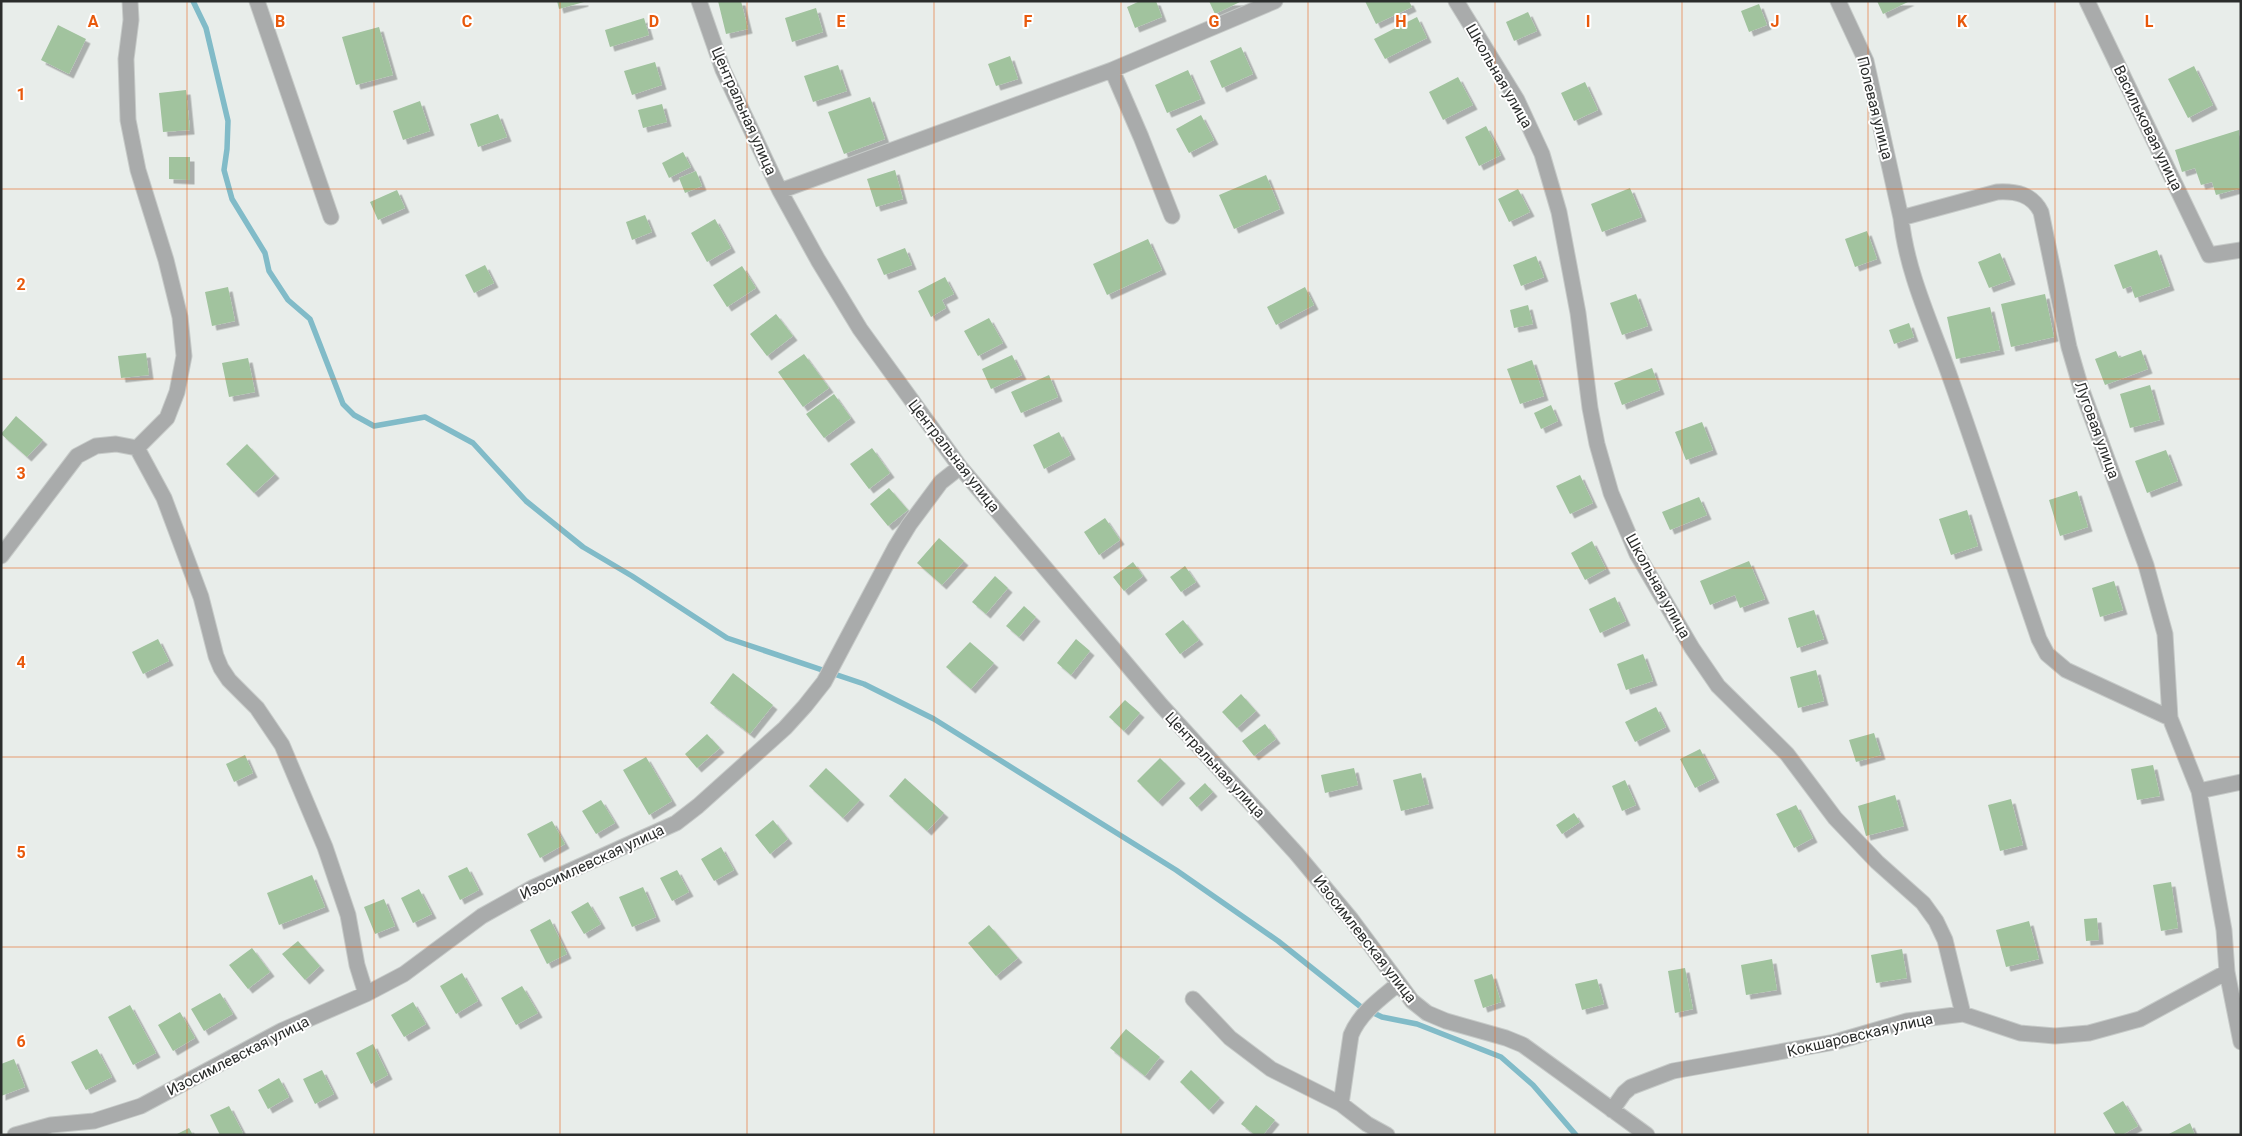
<svg xmlns="http://www.w3.org/2000/svg" width="2242" height="1136" font-family="Roboto,sans-serif">
<style>
.lines{fill:none;stroke-linecap:round;stroke-linejoin:round}
.stream{stroke:#81bbc8;stroke-width:5.5}
.building{fill:#a1c39e;filter:url(#shadow)}
.minor-casing{stroke:#c6cac8;stroke-width:17}
.minor{stroke:#a9abab;stroke-width:15}
.grid{fill:none;stroke:#e8590c;stroke-width:1;stroke-opacity:0.55}
.labels{text-anchor:middle;dominant-baseline:central;stroke-width:4;stroke-linejoin:round;paint-order:stroke}
.street-label{font-size:15px;fill:#2b2d2c;stroke:#fff}
.grid-label{font-size:16px;text-anchor:middle;font-weight:bold;fill:#e8590c;stroke:#fff;stroke-width:4;stroke-linejoin:round;paint-order:stroke}
</style>
<defs>
<filter id="shadow"><feDropShadow dx="4.5" dy="4.5" stdDeviation="0" flood-color="#0004"/></filter>
</defs>
<rect width="100%" height="100%" fill="#e8edea"/>
<g class="lines">
<path class="stream" d="M193 1 206 28 228 121 227 149 224 170 232 199 265 253 269 271 288 300 310 319 343 404 354 415 374 426 425 417 473 443 526 501 583 547 632 576 727 638 864 684 934 719 1176 870 1278 941 1361 1007 1382 1017 1417 1024 1501 1057 1533 1085 1576 1135"/>
</g>
<path class="building" d="M557 1H584V2L559 9Z
M718 1H741L748 29 726 34Z
M1140 1H1156L1162 17 1135 28 1127 7Z
M1209 1H1242L1215 14Z
M1365 1H1409L1412 7 1376 24Z
M1877 1H1910L1883 14Z
M1759 4 1767 25 1749 32 1741 11Z
M816 8 823 32 792 42 785 18Z
M1528 12 1537 31 1514 41 1506 22Z
M1417 17 1427 38 1385 59 1374 39Z
M644 18 649 35 610 47 605 30Z
M58 25 86 39 69 74 41 60Z
M379 27 393 75 356 85 342 37Z
M1241 47 1253 74 1222 88 1210 61Z
M1010 56 1018 79 996 86 988 64Z
M655 62 662 85 632 95 624 71Z
M838 65 847 91 813 102 804 76Z
M2194 66 2213 105 2188 118 2168 79Z
M1188 70 1201 99 1167 113 1155 85Z
M1458 77 1473 105 1443 120 1429 92Z
M1585 82 1598 110 1574 121 1561 93Z
M186 90 190 130 163 132 159 93Z
M870 97 885 139 844 154 828 112Z
M420 101 430 131 403 140 393 111Z
M662 104 667 122 643 128 638 110Z
M498 114 507 137 478 147 470 124Z
M1201 115 1214 140 1189 153 1176 129Z
M1486 126 1501 155 1479 166 1465 137Z
M2239 130 2241 188 2216 195 2212 182 2201 185 2195 168 2182 172 2175 150Z
M683 152 691 167 669 178 662 163Z
M169 157H190V180L169 179Z
M895 170 903 199 876 207 867 179Z
M696 171 702 186 685 193 679 178Z
M1266 175 1280 209 1234 229 1219 195Z
M1630 188 1642 217 1602 232 1591 204Z
M1518 189 1530 212 1509 222 1498 199Z
M397 190 405 208 378 220 370 202Z
M645 215 652 232 632 240 626 222Z
M715 219 731 248 707 262 691 233Z
M1867 231 1877 259 1855 267 1845 239Z
M1148 239 1162 270 1107 295 1093 264Z
M905 248 912 265 884 275 877 259Z
M2157 250 2170 286 2135 298 2131 286 2123 289 2114 265Z
M2000 253 2011 280 1989 288 1978 262Z
M1536 256 1544 277 1521 286 1513 265Z
M485 265 494 283 474 293 465 275Z
M742 266 756 288 727 307 713 285Z
M945 277 954 294 942 300 946 308 931 317 918 291Z
M228 287 235 321 212 326 205 292Z
M1305 287 1314 305 1276 325 1267 307Z
M1636 294 1648 326 1622 335 1610 303Z
M2045 294 2054 337 2011 347 2001 304Z
M1528 305 1533 324 1514 328 1510 310Z
M1990 307 2000 350 1956 359 1947 317Z
M776 314 793 336 767 356 750 334Z
M989 318 1003 343 978 356 964 331Z
M1909 323 1914 337 1894 344 1889 330Z
M2141 350 2148 369 2105 385 2095 359 2116 351 2119 358Z
M146 353 149 375 121 378 118 356Z
M804 354 829 388 803 407 778 372Z
M1012 355 1022 375 991 389 982 369Z
M248 358 255 392 229 397 222 363Z
M1532 360 1544 396 1520 404 1507 369Z
M1652 368 1660 390 1622 405 1614 383Z
M1049 375 1058 397 1021 413 1011 392Z
M2150 385 2160 420 2130 428 2120 394Z
M834 394 851 418 824 438 806 414Z
M1551 405 1558 421 1541 429 1534 413Z
M16 416 43 440 27 457 1 434Z
M1702 422 1713 450 1686 460 1675 432Z
M1059 432 1071 455 1044 469 1033 445Z
M247 444 275 474 254 493 226 464Z
M872 448 890 473 869 489 850 464Z
M2166 450 2178 481 2147 493 2135 461Z
M1580 475 1593 503 1570 514 1556 486Z
M889 488 908 510 888 526 870 504Z
M2077 491 2088 527 2060 536 2049 500Z
M1699 497 1707 515 1670 530 1662 512Z
M1967 510 1978 546 1951 555 1939 519Z
M1105 518 1120 540 1099 555 1084 532Z
M939 538 964 561 942 585 917 563Z
M1592 541 1606 569 1585 580 1571 553Z
M1749 561 1765 599 1740 608 1735 595 1710 605 1700 581Z
M1133 562 1143 576 1124 591 1113 577Z
M1185 566 1196 582 1181 592 1170 577Z
M995 576 1008 588 986 614 972 602Z
M2114 581 2123 610 2100 617 2092 588Z
M1615 597 1626 621 1600 633 1589 609Z
M1024 606 1036 617 1019 637 1006 626Z
M1814 610 1824 639 1797 648 1788 618Z
M1183 620 1199 640 1180 654 1165 634Z
M158 639 169 661 143 674 132 652Z
M1076 639 1090 651 1071 675 1057 663Z
M970 642 994 663 971 689 946 667Z
M1643 654 1653 681 1626 690 1617 664Z
M1816 670 1824 701 1798 708 1790 677Z
M733 673 773 705 750 734 710 703Z
M1241 694 1256 711 1237 728 1222 712Z
M1125 700 1140 713 1124 731 1109 717Z
M1656 707 1666 727 1635 742 1625 722Z
M1265 724 1276 739 1254 756 1242 741Z
M1874 733 1881 755 1856 762 1849 740Z
M707 734 720 748 697 768 685 754Z
M1700 749 1715 778 1695 788 1680 759Z
M245 755 253 773 234 782 226 764Z
M646 757 672 801 649 815 623 770Z
M1160 758 1181 779 1158 802 1137 781Z
M2153 765 2160 796 2137 800 2131 769Z
M826 768 860 800 843 818 809 786Z
M1354 768 1358 785 1325 793 1321 775Z
M1421 773 1429 804 1401 811 1393 780Z
M905 778 944 813 927 831 889 796Z
M1625 780 1636 805 1622 811 1612 786Z
M1205 783 1213 792 1197 807 1189 798Z
M1895 795 1904 826 1866 836 1858 806Z
M2011 799 2023 845 2000 851 1988 805Z
M601 800 615 823 596 834 582 811Z
M1796 805 1813 838 1794 848 1776 814Z
M1574 813 1580 822 1562 834 1556 825Z
M773 820 788 839 770 854 755 835Z
M552 821 565 844 540 858 527 834Z
M721 847 734 870 714 881 701 859Z
M467 867 479 890 460 900 448 876Z
M677 870 689 892 672 901 660 878Z
M312 875 325 907 279 925 267 893Z
M2171 882 2178 928 2161 931 2153 885Z
M643 887 656 917 632 927 619 897Z
M419 889 432 914 413 923 401 898Z
M384 899 395 926 375 934 364 907Z
M588 902 601 924 584 934 571 912Z
M2097 918 2099 940 2086 941 2084 919Z
M550 919 567 954 547 964 530 930Z
M2029 921 2039 959 2006 967 1996 930Z
M989 925 1018 958 996 976 968 943Z
M298 941 320 966 305 980 282 954Z
M252 948 270 972 248 989 229 965Z
M1902 949 1907 978 1876 983 1871 955Z
M1772 959 1777 990 1746 995 1741 965Z
M1685 968 1693 1009 1675 1013 1668 971Z
M462 973 478 1001 456 1014 440 986Z
M1492 974 1501 1002 1483 1008 1474 980Z
M1597 979 1604 1004 1582 1010 1575 984Z
M522 986 538 1013 516 1025 501 998Z
M220 993 233 1014 204 1031 191 1009Z
M413 1002 426 1024 404 1037 391 1015Z
M130 1005 156 1053 133 1065 108 1017Z
M180 1012 195 1038 173 1051 158 1025Z
M1126 1029 1160 1057 1145 1076 1110 1048Z
M373 1044 388 1075 371 1084 356 1053Z
M97 1049 112 1077 86 1090 71 1062Z
M14 1059 25 1087 1 1096V1064Z
M322 1070 334 1094 315 1104 303 1079Z
M1191 1070 1220 1098 1209 1110 1180 1082Z
M279 1078 289 1097 268 1109 258 1090Z
M2123 1101 2138 1126 2122 1135H2116L2103 1113Z
M1256 1105 1275 1120 1263 1135H1255L1241 1124Z
M229 1106 243 1133 239 1135H220L210 1115Z
M2190 1123 2195 1135H2167Z
M189 1128 193 1135H175Z"/>
<g class="lines">
<g class="minor-casing">
<path id="minor" d="M130 1 131 20 126 59 128 120 138 170 166 260 180 317 184 356 177 392 167 418 137 448
M257 1 331 217
M699 1 723 70 780 191 818 260 860 329 960 467 1161 705 1296 853 1351 919 1412 1001 1427 1013 1446 1021 1506 1038 1523 1045 1647 1135
M1456 1 1517 100 1542 154 1559 212 1578 313 1590 408 1597 444 1611 493 1637 554 1692 648 1718 686 1787 754 1835 818 1877 862 1923 903 1936 921 1945 940 1963 1014
M1838 1 1866 61 1901 218C1907 274 1932 325 1950 377 1981 464 2009 552 2039 639L2047 654 2066 670 2170 718
M2087 1 2209 255 2241 250
M1112 70 1141 137 1172 216
M780 191 1112 70 1275 1
M1901 218 1997 192C2016 191 2032 194 2041 212L2069 347 2081 388 2146 565 2165 634 2170 718 2199 791 2224 930 2227 972 2241 1042
M137 448 164 498 201 597 216 656 221 668 229 680 257 708 282 745 325 847 348 915 357 965 366 994
M1 556 77 456 96 446 116 444 137 448
M2199 791 2241 782
M1193 999 1230 1038 1271 1069 1341 1104 1367 1124 1387 1135
M1341 1104 1351 1035C1360 1013 1380 999 1398 984
M1612 1110 1624 1093 1631 1087 1673 1071 1835 1042 1907 1021 1963 1014 2020 1033 2055 1036 2089 1033 2140 1019 2227 972
M15 1135 51 1125 94 1121 141 1106 281 1031 366 994 404 974 482 916 534 887 676 823 698 806 785 728 805 706 824 682 895 548 909 525 941 482 960 467"/>
</g>
<use href="#minor" class="minor"/>
</g>
<path class="grid" d="M187 1V1135M374 1V1135M560 1V1135M747 1V1135M934 1V1135M1121 1V1135M1308 1V1135M1495 1V1135M1682 1V1135M1868 1V1135M2055 1V1135M1 189H2241M1 379H2241M1 568H2241M1 757H2241M1 947H2241"/>
<g class="labels">
<g class="street-label">
<text transform="translate(1499 76) rotate(60)">Школьная улица</text>
<text transform="translate(1875 108) rotate(76)">Полевая улица</text>
<text transform="translate(744 111) rotate(66)">Центральная улица</text>
<text transform="translate(2148 128) rotate(64)">Васильковая улица</text>
<text transform="translate(2097 430) rotate(70)">Луговая улица</text>
<text transform="translate(954 456) rotate(52)">Центральная улица</text>
<text transform="translate(1658 586) rotate(61)">Школьная улица</text>
<text transform="translate(1215 765) rotate(47)">Центральная улица</text>
<text transform="translate(592 862) rotate(-25)">Изосимлевская улица</text>
<text transform="translate(1365 939) rotate(52)">Изосимлевская улица</text>
<text transform="translate(1860 1035) rotate(-13)">Кокшаровская улица</text>
<text transform="translate(238 1056) rotate(-27)">Изосимлевская улица</text>
</g>
</g>
<g class="grid-label">
<text x="93" y="27">A</text>
<text x="280" y="27">B</text>
<text x="467" y="27">C</text>
<text x="654" y="27">D</text>
<text x="841" y="27">E</text>
<text x="1028" y="27">F</text>
<text x="1214" y="27">G</text>
<text x="1401" y="27">H</text>
<text x="1588" y="27">I</text>
<text x="1775" y="27">J</text>
<text x="1962" y="27">K</text>
<text x="2149" y="27">L</text>
<text x="21" y="100">1</text>
<text x="21" y="290">2</text>
<text x="21" y="479">3</text>
<text x="21" y="668">4</text>
<text x="21" y="858">5</text>
<text x="21" y="1047">6</text>
</g>
<rect width="2242" height="1136" fill="none" stroke="#2b2d2c" stroke-width="5"/>
</svg>
